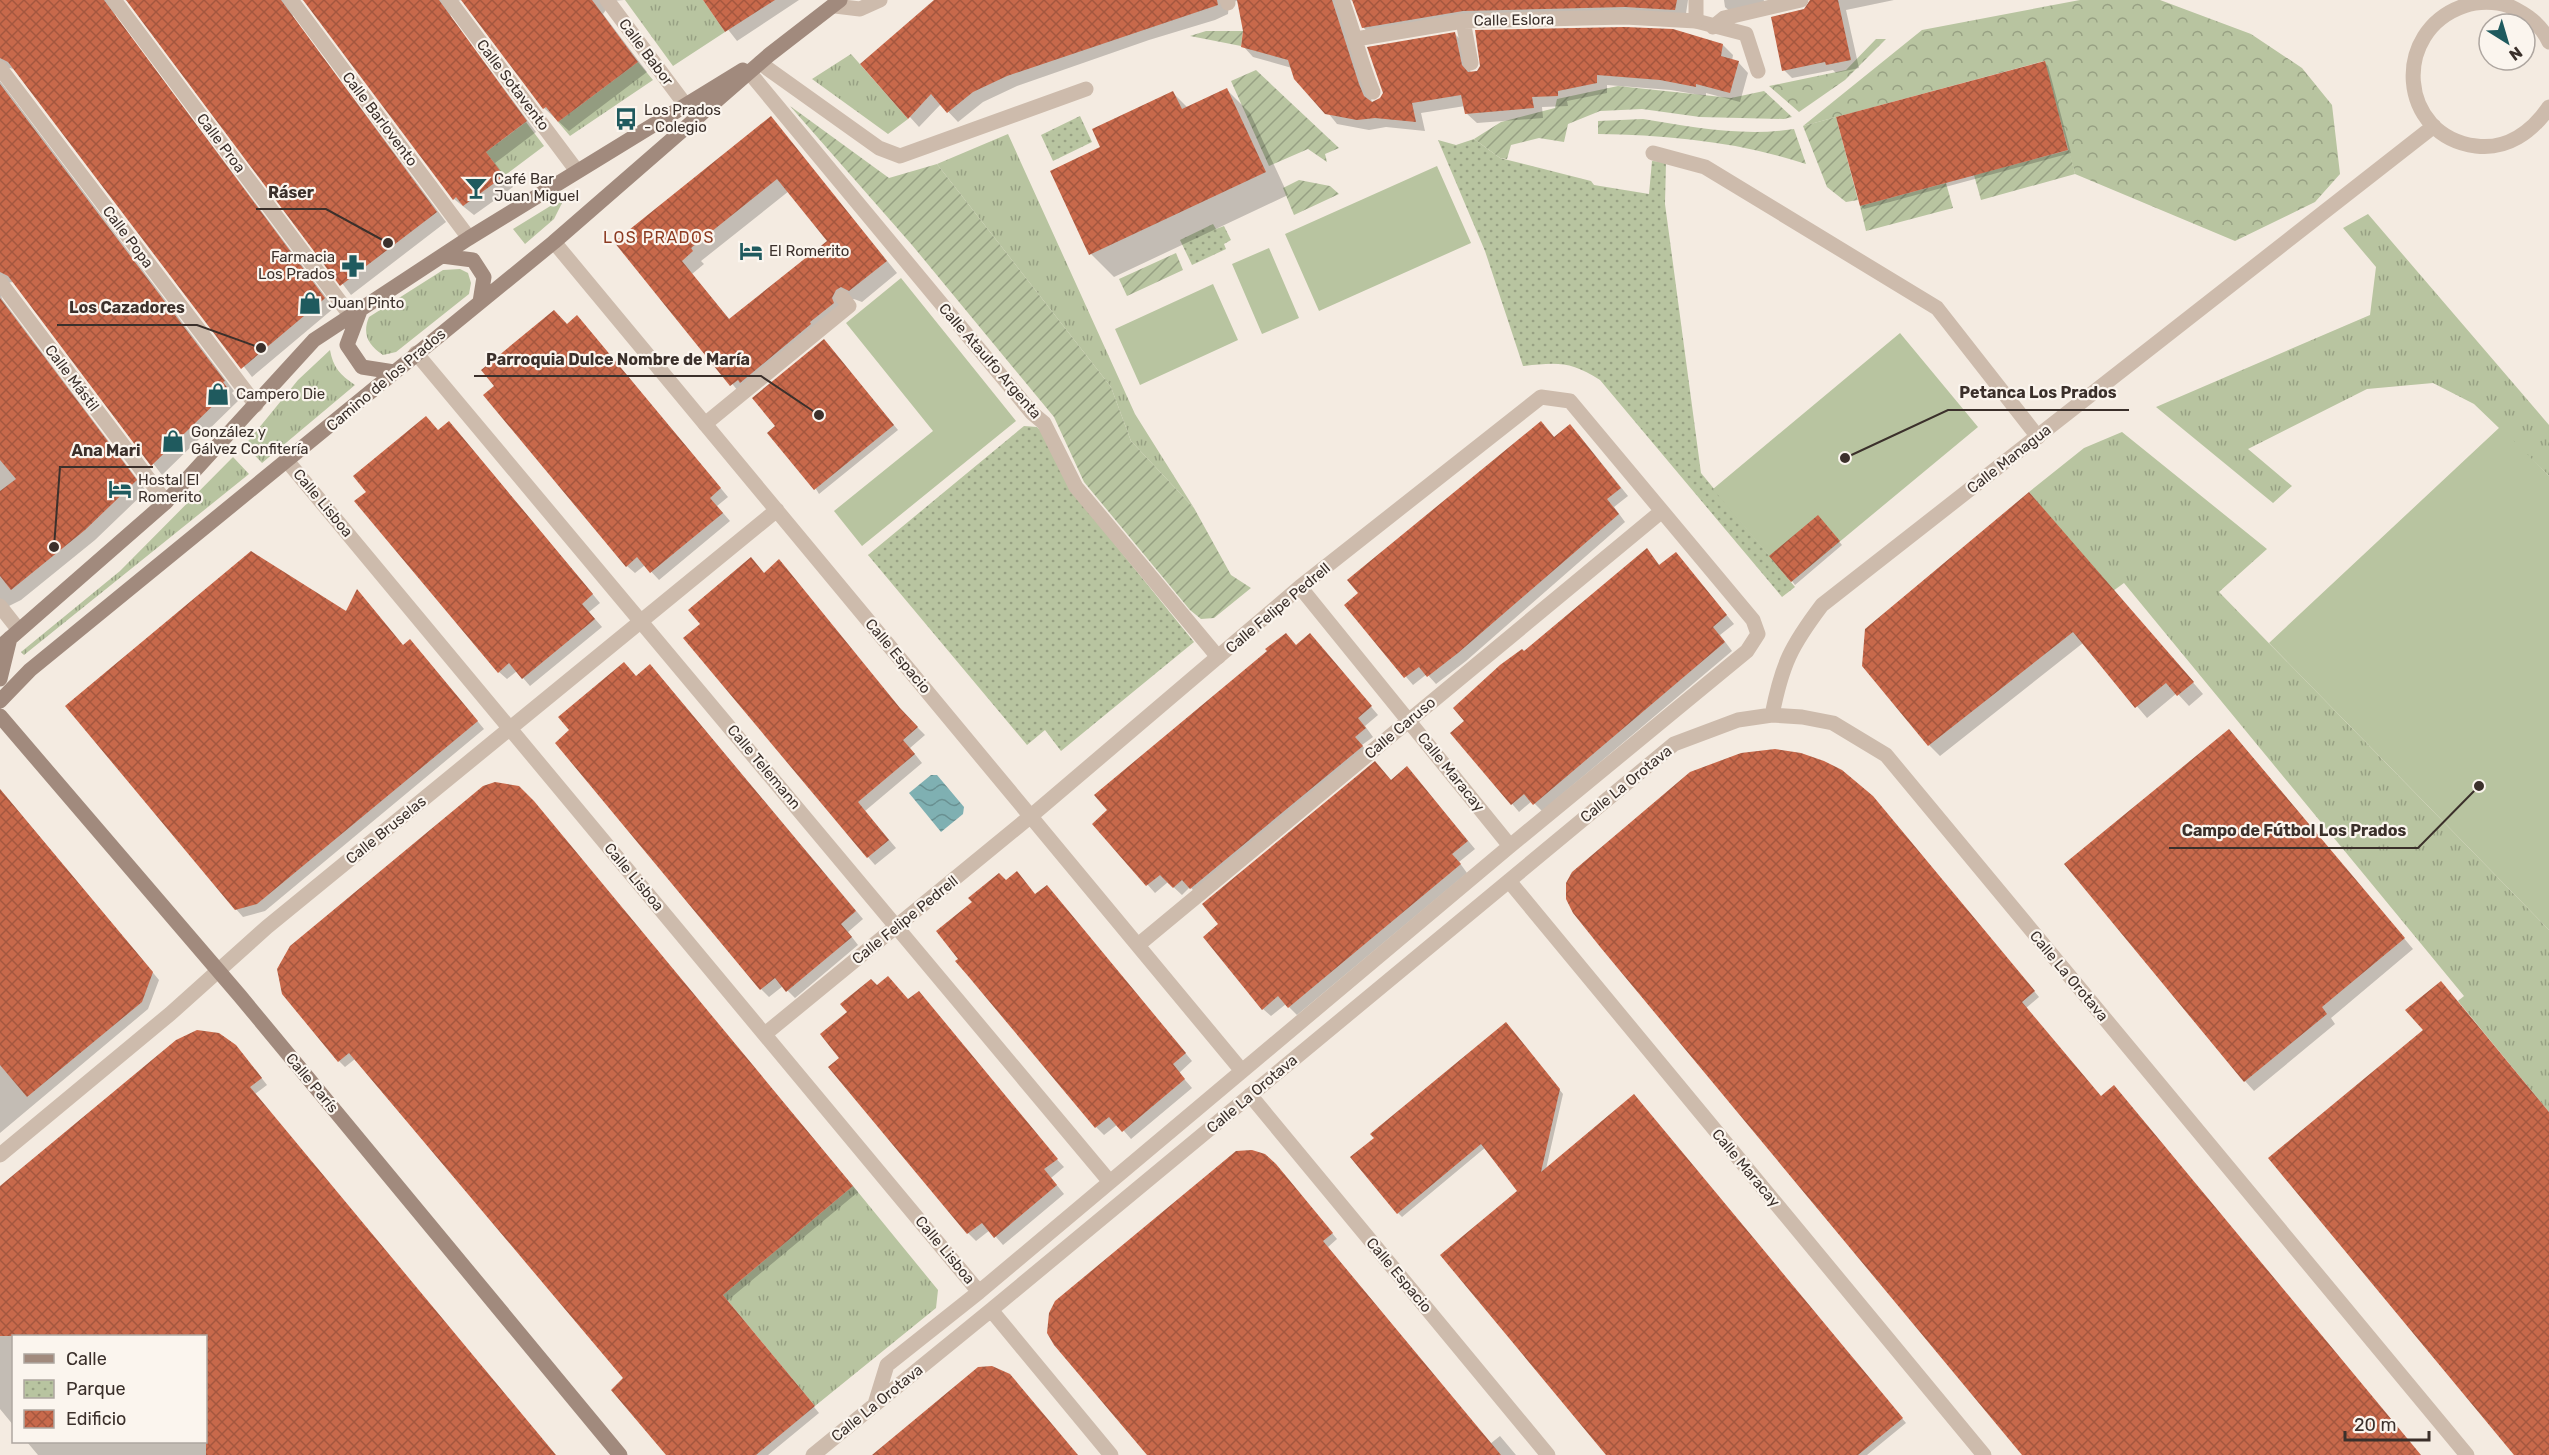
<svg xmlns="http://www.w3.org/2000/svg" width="2549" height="1455" font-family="Rubik,sans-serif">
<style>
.grass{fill:url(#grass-tufts)}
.forest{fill:url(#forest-crowns)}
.park{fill:url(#park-dots)}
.garden{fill:url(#garden-furrows)}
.pitch{fill:#b8c4a0}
.water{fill:url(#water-waves)}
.shadow{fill:#0003;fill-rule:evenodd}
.building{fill:url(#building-cross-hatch);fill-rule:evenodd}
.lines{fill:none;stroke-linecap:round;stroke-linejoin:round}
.service{stroke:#cdbbac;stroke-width:15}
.pedestrian{stroke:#cdbbac;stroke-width:15}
.minor{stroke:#cdbbac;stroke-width:15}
.secondary{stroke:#a18a7d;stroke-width:15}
.labels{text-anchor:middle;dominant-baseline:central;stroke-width:4.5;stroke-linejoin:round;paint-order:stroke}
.street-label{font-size:15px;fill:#3b302b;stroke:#fbf5ee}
.poi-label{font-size:15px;fill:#3b302b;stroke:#fbf5ee;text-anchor:start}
.neighbourhood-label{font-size:16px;letter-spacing:1.5px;fill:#8c3b22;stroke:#fbf5ee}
.leader{fill:none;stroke:#3b302b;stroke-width:2}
.callout-dot{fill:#3b302b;stroke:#fbf5ee;stroke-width:2}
.callout-label{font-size:16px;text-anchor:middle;font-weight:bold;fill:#3b302b;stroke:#fbf5ee;stroke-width:4.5;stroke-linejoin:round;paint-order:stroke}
</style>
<defs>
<pattern id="grass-tufts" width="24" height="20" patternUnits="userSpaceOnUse" patternTransform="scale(1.5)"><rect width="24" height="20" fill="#b8c4a0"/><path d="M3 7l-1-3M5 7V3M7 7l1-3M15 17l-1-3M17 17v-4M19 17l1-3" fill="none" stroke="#97a083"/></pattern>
<pattern id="forest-crowns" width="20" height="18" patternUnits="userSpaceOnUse" patternTransform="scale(1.5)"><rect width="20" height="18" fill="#b8c4a0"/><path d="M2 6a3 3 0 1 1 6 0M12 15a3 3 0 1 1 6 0" fill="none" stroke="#97a083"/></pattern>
<pattern id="park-dots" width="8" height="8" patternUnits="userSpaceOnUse" patternTransform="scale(1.5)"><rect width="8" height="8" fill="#b8c4a0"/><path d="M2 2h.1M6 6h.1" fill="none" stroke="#97a083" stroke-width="1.8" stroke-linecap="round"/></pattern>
<pattern id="garden-furrows" width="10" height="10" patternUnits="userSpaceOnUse" patternTransform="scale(1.5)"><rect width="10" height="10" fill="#b8c4a0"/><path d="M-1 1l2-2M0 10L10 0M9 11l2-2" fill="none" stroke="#97a083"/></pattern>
<pattern id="water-waves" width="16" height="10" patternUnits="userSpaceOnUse" patternTransform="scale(1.5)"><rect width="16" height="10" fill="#7fb0b2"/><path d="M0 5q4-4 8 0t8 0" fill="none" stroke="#699091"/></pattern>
<pattern id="building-cross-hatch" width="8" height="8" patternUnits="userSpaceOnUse" patternTransform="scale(1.5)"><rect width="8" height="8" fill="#c8694b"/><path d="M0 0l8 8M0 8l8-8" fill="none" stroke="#a4573f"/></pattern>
</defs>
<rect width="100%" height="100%" fill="#f4ebe1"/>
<path class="grass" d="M625 0H703L725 32 673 66Z
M851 54 908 119 888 134 812 79Z
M638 62 653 80 570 136 558 122Z
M526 122 544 146 504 176 486 152Z
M1008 134 1135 414 1194 508 1131 441 1111 387 937 164Z
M565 197 554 219 525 244 513 229Z
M2368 214 2549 425V476L2474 404 2433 383 2367 389 2248 449 2292 486 2273 503 2156 407 2370 315 2376 267 2343 228Z
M460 269 468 273 471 283 469 294 396 352 383 355C368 345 362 334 369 317L443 270Z
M330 350C333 367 340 375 355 385L262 463 245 445 298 380Z
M2122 432 2267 549 2219 592 2549 930V1112L2458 1001 2464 996 2124 583 2113 591 2029 492 2084 448Z
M233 457 249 474 24 655 21 652 120 571Z
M853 1186 938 1290 936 1308 815 1406 723 1295Z"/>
<path class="forest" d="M2080 0H2160L2251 34 2302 68 2332 105 2340 174 2315 202 2235 241 2075 174 2044 61 1803 126 1922 30Z
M1876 39H1886L1845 80 1799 112 1769 86 1846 70Z"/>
<path class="park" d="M1080 116 1092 142 1053 161 1041 135Z
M1474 139 1500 158 1591 181 1594 185 1649 194 1652 161 1666 162 1665 204 1701 473 1795 587 1782 597 1600 380C1571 361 1557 362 1523 366L1485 251 1438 140 1456 145Z
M1213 224 1216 229 1224 226 1231 240 1224 244 1226 249 1192 265 1180 240Z
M1024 426 1037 427 1042 432 1070 489 1194 642 1061 751 1045 730 1027 745 868 555Z"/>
<path class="garden" d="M1206 31H1243L1241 46 1190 36Z
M1256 70 1339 148 1325 154 1327 162 1308 149 1269 166 1231 81Z
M1618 86 1731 98 1764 91 1792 117 1784 119 1700 117 1642 109 1600 111 1568 124 1564 142 1539 138 1511 145 1507 159 1500 158 1474 139 1501 122 1555 108 1557 99Z
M790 106 889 178 937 164 1111 387 1131 441 1194 508 1231 575 1251 588 1214 618 1201 619 1190 610 1084 482 1054 417 912 245Z
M1836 117 1858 200 1846 202 1827 187 1803 126Z
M1643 119C1692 127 1744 137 1794 129L1806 164C1740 142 1668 135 1598 134V121Z
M2069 150 2075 174 1981 200 1974 175Z
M1299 180 1330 186 1339 194 1294 215 1283 188Z
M1946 183 1953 208 1866 231 1860 206Z
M1176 253 1183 270 1127 296 1119 279Z"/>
<path class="pitch" d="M1437 166 1471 243 1319 311 1285 234Z
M1269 248 1299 318 1262 334 1232 264Z
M901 278 1016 421 862 546 834 511 933 431 846 323Z
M1213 284 1238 340 1140 385 1115 329Z
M1900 333 1978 427 1791 582 1713 489Z
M2500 427 2549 476V930L2269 643Z"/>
<path class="water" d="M931 775H937L964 807 963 814 941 832 909 793Z"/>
<path class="shadow" d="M0 0H123L114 11 116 17 334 308 252 377 16 70 10 68 3 70 0 79Z
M125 0H300L292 6 293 17 446 222 351 295 130 2Z
M302 0H624L612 1 603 14 647 72 569 131 544 108 463 0 454 1 449 7 451 17 536 132 495 163 513 187 474 215 454 199 307 2Z
M705 0H799L737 41Z
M937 0H1688L1685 20 1474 21 1373 38 1363 27 1353 1 1350 0 1372 103 1381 100 1455 34 1465 44 1471 74 1723 45 1733 55 1732 61 1738 62 1748 73 1740 102 1706 93V96L1671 90 1607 85V93L1567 101 1568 106 1542 107 1543 118 1477 123 1466 113 1465 106 1421 113 1425 131 1386 127 1369 130 1337 124 1292 68 1253 57 1243 46 1244 31 1239 0 1229 4 1228 14 1215 20 1149 40 1017 86 983 102 958 122 941 104 919 127 862 64Z
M1724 0H1764L1762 8 1734 15 1725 7Z
M1811 0H1894L1846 10 1859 68 1836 73 1833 70 1792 78 1784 70Z
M2044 62 2048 66 2071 153 1864 209 1861 206Z
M0 81 234 391 232 393 238 401 162 475 14 282 5 283 0 289 2 299 146 491 95 540 21 600 3 609 0 615Z
M1227 90 1250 113 1288 195 1114 277 1091 254 1102 148 1172 92 1188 108Z
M771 118 897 273 862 302 854 299 847 301 743 397 616 242ZM789 191 829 241 730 320 692 274 704 264 701 261Z
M585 325 728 497 717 506 730 521 659 580 645 565 635 573 627 566 567 326Z
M829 346 898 430 819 494 778 426Z
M1541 423 1555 438 1578 434 1628 496 1614 507 1625 522 1466 661 1436 684 1427 674 1413 685 1346 606Z
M438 431H457L600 603 589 612 602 627 530 686 517 671 507 679 499 672Z
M2040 505 2203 694 2189 706 2177 693 2147 718 2083 643 1940 756 1929 745Z
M1822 521 1842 545 1795 585 1792 581Z
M1647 550 1660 566 1683 562 1734 624 1720 635 1732 651 1542 811 1532 801 1519 812 1452 733 1466 721 1524 653Z
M765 574 925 735 910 748 922 763 865 811 896 848 875 865 868 857Z
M347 613 403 646 417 648 484 729 265 911 243 917 236 909Z
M1310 635 1378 715 1365 726 1373 737 1362 745 1369 755 1199 896 1190 887 1182 895 1168 882 1155 893 1094 824Z
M658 674 863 919 848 932 858 945 795 998 783 986 769 997 761 989 637 678Z
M2238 740 2413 949 2331 1018 2335 1024 2254 1091 2245 1081Z
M1741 754 1878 803 2039 997 2026 1008 2101 1098 2420 1455H2024L1691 774Z
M1414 776 1475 849 1459 862 1467 873 1297 1015 1286 1004 1271 1016 1263 1009 1220 924 1391 781Z
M0 789 159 980 148 1009 0 1133Z
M525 794 858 1192 727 1301 819 1413 768 1455H670L625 1378 355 1059 345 1067 339 1061Z
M1006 882 1036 895H1054L1192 1061 1179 1073 1192 1088 1131 1139 1118 1124 1104 1135 1096 1127Z
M877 987 908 1001 1064 1167 1051 1178 1064 1194 1003 1245 990 1230 976 1241 968 1233 841 1058Z
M1509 1028 1563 1094 1546 1169 1638 1100 1906 1423 1867 1455H1608L1519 1191 1486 1147 1402 1217 1398 1213Z
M242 1053 267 1085 255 1094 555 1455H38L27 1442H206V1336H14V1426L0 1409V1188Z
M1281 1172 1337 1239 1328 1247 1490 1444 1500 1436 1516 1455H1148Z"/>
<path class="building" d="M0 0H104L325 298 323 300 241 369 8 62 0 58Z
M126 0H281L437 212 340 286Z
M303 0H439L527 121 486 152 504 176 463 206 456 197 453 200Z
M461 0H592L638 62 558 122 546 107 543 109Z
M703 0H775L725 32Z
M934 0H1217L1218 5 1007 76 973 92 947 113 931 94 908 119 860 64Z
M1237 0H1332L1359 84 1364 96 1372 102 1380 98 1383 93 1367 47 1455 32 1462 65 1468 72 1477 71 1480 66 1475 30 1625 27 1673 29 1723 44 1721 56 1739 61 1730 93 1696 84V87L1660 80 1597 75V83L1558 91V96L1532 97 1534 108 1465 114 1461 95 1412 103 1416 122 1375 118 1357 120 1325 114 1294 79 1288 60 1241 47 1243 31Z
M1352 0H1677L1675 10 1625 7 1463 11 1362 28Z
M1810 0H1838L1851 60 1826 65 1825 62 1782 71 1771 17 1804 9Z
M2045 61 2068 150 1860 206 1836 117Z
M0 84 225 381 223 382 229 390 151 466 8 276 0 272Z
M1227 88 1266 172 1089 255 1050 171 1100 147 1092 129 1173 91 1182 109Z
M771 116 887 261 849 291 841 287 836 290 832 298 834 303 810 322 811 324 740 383 738 380 730 386 614 242ZM777 179 827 241 729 319 682 261 693 251 691 248Z
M0 298 137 480 85 530 11 590 0 576V491L16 479 0 460Z
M554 310 567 324 577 315 721 488 710 498 723 513 650 573 637 557 626 567 483 395 494 386 481 370Z
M824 339 894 425 814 490 767 433 775 426 752 398Z
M426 416 438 430 449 421 593 594 582 604 595 619 522 679 509 663 498 673 354 501 366 492 353 476Z
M1541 421 1554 437 1570 424 1621 488 1607 499 1619 514 1458 653 1427 677 1419 667 1404 678 1344 605 1358 593 1347 580Z
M2029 492 2194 682 2177 696 2166 683 2135 708 2073 632 1928 746 1862 666 1865 629Z
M1818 515 1840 541 1791 582 1769 556Z
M1647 548 1659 565 1676 552 1727 615 1713 627 1725 642 1533 805 1524 794 1511 805 1450 733 1464 721 1453 708 1500 665 1522 649 1524 651Z
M251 551 346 611 357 589 403 645 410 639 478 721 257 904 235 910 65 706Z
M751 557 764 573 779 559 900 708 918 727 903 740 915 754 858 802 889 840 867 858 683 638 700 624 688 610Z
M1286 633 1296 645 1310 633 1372 706 1358 718 1366 728 1355 737 1363 746 1190 889 1182 880 1173 888 1160 875 1146 886 1092 824 1107 810 1094 795 1267 651 1265 649Z
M624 662 636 676 650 664 856 911 841 924 852 937 786 992 775 978 760 990 555 743 569 730 558 717Z
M2229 729 2405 938 2322 1007 2327 1014 2244 1082 2064 864Z
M1775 749 1801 753 1824 761 1842 770 1873 796 2035 991 2022 1002 2101 1096 2114 1085 2421 1455H2022L1601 948 1573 913 1566 899V883L1572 872 1690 772 1741 753Z
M1375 761 1391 780 1407 766 1468 841 1452 854 1461 864 1288 1008 1278 996 1262 1010 1203 937 1218 924 1202 904Z
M495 782 519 786 534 801 853 1186 723 1295 815 1406 756 1455H666L611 1390 623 1378 349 1053 338 1062 282 994 277 969 290 946 483 786Z
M0 789 153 972 142 1002 27 1097 0 1065Z
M1017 871 1035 894 1047 885 1186 1053 1173 1064 1185 1079 1122 1132 1109 1117 1095 1128 968 976 955 961 958 959 936 931 972 902 968 898 999 873 1006 880Z
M888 976 908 999 919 991 1058 1159 1044 1169 1057 1185 994 1238 982 1223 967 1234 828 1067 839 1058 820 1034 847 1012 840 1004 871 979 877 985Z
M2441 981 2549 1112V1455H2514L2268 1158 2423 1030 2405 1010Z
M1506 1022 1560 1089 1541 1172 1634 1094 1903 1418 1858 1455H1606L1440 1255 1517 1191 1481 1144 1397 1214 1350 1157 1374 1138 1370 1134Z
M197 1030 219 1033 236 1045 262 1078 250 1087 556 1455H206V1336H0V1186L176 1040Z
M1252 1150 1265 1154 1276 1164 1333 1233 1323 1241 1501 1455H1147L1054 1345 1047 1333 1049 1313 1055 1301 1236 1151Z
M992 1366 1010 1374 1078 1455H872L978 1367Z"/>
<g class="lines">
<path class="service" d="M1227 0 1228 3
M1342 0C1354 31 1360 62 1373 92
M1463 21 1471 63
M1713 27 1724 18 1801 0
M1356 39 1463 21 1625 17 1696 21 1746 34 1758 71
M1653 153 1705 167 1937 308 2038 437
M705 424 849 306 842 297"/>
<path class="pedestrian" d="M749 72 1032 413 1044 423 1076 487 1218 657"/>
<path class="minor" d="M114 0 350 315
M291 0 469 238
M449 0 577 171
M607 0 684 103
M835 6 860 9 880 0
M1696 21V0
M2549 42C2541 24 2526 14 2509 6 2495 1 2478 1 2464 6 2391 31 2398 136 2476 146 2507 150 2532 132 2549 107
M760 63 879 148 900 156 1086 89
M0 68 256 405
M554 242 1242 1071
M0 282 166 502
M416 353 1110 1182
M288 462 979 1292
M1300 587 1510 846
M0 606 18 629
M1772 715C1782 664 1791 646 1822 605L2434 126
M1509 881 1984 1455
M1138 945 1662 511
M765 1034 1031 816 1300 587 1541 397 1570 401 1753 620 1758 634 1747 651 1510 846 979 1292 887 1365 875 1404
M1250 1095 1548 1455
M0 1155 170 1014 267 927 777 510
M991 1310 1111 1455
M813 1455 991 1310 1674 744 1738 720 1772 715 1802 717 1833 723 1886 755 2467 1455"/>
<path class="secondary" d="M442 256 473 260 484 277 480 302
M361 308 347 345 362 367 394 372
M0 647 166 502 314 340 469 238 743 70
M0 679 10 638
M0 701 30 670 554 242 769 55 840 0
M0 716 240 996 620 1455"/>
</g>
<defs>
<g id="bus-bare" transform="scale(1.8)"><path d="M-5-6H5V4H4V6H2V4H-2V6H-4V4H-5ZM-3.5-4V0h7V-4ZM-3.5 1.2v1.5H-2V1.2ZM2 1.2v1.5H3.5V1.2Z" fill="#1f5a5e" stroke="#fbf5ee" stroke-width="2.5" paint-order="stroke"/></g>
<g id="bar-bare" transform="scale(1.8)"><path d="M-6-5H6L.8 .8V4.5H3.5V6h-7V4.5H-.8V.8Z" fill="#1f5a5e" stroke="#fbf5ee" stroke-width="2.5" paint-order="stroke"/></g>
<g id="hotel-bare" transform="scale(1.8)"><path d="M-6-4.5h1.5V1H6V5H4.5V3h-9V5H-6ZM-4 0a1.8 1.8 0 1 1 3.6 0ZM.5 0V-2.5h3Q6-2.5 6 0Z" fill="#1f5a5e" stroke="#fbf5ee" stroke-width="2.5" paint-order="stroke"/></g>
<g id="pharmacy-bare" transform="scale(1.8)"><path d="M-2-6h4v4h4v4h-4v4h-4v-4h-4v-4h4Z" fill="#1f5a5e" stroke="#fbf5ee" stroke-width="2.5" paint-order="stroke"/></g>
<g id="shop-bare" transform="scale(1.8)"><path d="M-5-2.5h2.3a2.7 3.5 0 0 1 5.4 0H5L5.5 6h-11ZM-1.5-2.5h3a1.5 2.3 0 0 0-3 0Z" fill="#1f5a5e" stroke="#fbf5ee" stroke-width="2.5" paint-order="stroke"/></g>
</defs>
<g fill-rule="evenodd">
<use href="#bus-bare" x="626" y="119"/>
<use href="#bar-bare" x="476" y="188"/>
<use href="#hotel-bare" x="751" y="251"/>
<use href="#pharmacy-bare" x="353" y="266"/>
<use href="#shop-bare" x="310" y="303"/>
<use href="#shop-bare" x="218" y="394"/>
<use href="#shop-bare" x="173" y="441"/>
<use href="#hotel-bare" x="120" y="489"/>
</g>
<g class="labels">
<g class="street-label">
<text transform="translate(1514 20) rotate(-1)">Calle Eslora</text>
<text transform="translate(646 52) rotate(53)">Calle Babor</text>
<text transform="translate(513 85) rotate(53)">Calle Sotavento</text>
<text transform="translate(380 119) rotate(53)">Calle Barlovento</text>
<text transform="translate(221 143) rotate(53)">Calle Proa</text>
<text transform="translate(128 237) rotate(53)">Calle Popa</text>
<text transform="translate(990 361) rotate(49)">Calle Ataulfo Argenta</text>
<text transform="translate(72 378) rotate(53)">Calle Mástil</text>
<text transform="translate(386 380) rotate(-40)">Camino de los Prados</text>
<text transform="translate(2009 459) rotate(-38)">Calle Managua</text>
<text transform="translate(323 503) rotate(50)">Calle Lisboa</text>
<text transform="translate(1278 608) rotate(-40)">Calle Felipe Pedrell</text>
<text transform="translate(898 656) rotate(50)">Calle Espacio</text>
<text transform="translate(1400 728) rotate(-40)">Calle Caruso</text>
<text transform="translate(764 767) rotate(50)">Calle Telemann</text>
<text transform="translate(1451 772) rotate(51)">Calle Maracay</text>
<text transform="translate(1626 784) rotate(-39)">Calle La Orotava</text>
<text transform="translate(386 830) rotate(-39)">Calle Bruselas</text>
<text transform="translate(634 877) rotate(50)">Calle Lisboa</text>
<text transform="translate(905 920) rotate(-39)">Calle Felipe Pedrell</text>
<text transform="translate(2069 976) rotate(50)">Calle La Orotava</text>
<text transform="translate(312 1083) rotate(50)">Calle París</text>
<text transform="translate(1252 1094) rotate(-40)">Calle La Orotava</text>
<text transform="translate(1746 1168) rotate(50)">Calle Maracay</text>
<text transform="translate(945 1250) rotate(50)">Calle Lisboa</text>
<text transform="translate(1399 1275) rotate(50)">Calle Espacio</text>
<text transform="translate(877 1403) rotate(-39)">Calle La Orotava</text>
</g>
<g class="poi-label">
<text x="644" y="110">Los Prados<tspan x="644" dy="17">- Colegio</tspan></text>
<text x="494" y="179">Café Bar<tspan x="494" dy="17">Juan Miguel</tspan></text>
<text x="769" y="251">El Romerito</text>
<text x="335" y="257" text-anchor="end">Farmacia<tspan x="335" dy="17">Los Prados</tspan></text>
<text x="328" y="303">Juan Pinto</text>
<text x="236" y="394">Campero Die</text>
<text x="191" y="432">González y<tspan x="191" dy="17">Gálvez Confitería</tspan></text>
<text x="138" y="480">Hostal El<tspan x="138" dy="17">Romerito</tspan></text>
</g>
<g class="neighbourhood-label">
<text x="659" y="237">LOS PRADOS</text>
</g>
</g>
<path class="leader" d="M388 243L326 209H256M261 348L197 325H57M819 415L761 376H474M1845 458L1948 410H2129M54 547L60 467H153M2479 786L2418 848H2169"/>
<g class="callout-dot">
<circle cx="388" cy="243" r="6"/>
<circle cx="261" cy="348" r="6"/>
<circle cx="819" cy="415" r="6"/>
<circle cx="1845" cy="458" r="6"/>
<circle cx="54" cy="547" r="6"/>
<circle cx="2479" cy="786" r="6"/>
</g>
<g class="callout-label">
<text x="291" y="198">Ráser</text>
<text x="127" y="313">Los Cazadores</text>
<text x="618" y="365">Parroquia Dulce Nombre de María</text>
<text x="2038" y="398">Petanca Los Prados</text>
<text x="106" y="456">Ana Mari</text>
<text x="2294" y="836">Campo de Fútbol Los Prados</text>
</g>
<rect x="12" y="1335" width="195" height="108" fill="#fbf5ee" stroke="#aea6a0" stroke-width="1.5"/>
<rect x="24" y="1354" width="30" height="9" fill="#a18a7d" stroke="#aea6a0" stroke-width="1.5"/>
<text x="66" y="1365" font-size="18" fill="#3b302b">Calle</text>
<rect x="24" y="1380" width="30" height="18" fill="url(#park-dots)" stroke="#aea6a0" stroke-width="1.5"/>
<text x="66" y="1395" font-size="18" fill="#3b302b">Parque</text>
<rect x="24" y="1410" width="30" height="18" fill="url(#building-cross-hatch)" stroke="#aea6a0" stroke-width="1.5"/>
<text x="66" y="1425" font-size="18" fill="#3b302b">Edificio</text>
<g transform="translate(2507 42) rotate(143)"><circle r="28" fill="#fbf5ee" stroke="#aea6a0" stroke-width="1.5"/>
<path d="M0-4.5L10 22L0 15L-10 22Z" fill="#1f5a5e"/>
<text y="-9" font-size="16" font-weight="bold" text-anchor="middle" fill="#3b302b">N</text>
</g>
<path d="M2345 1431v9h84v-9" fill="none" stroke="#3b302b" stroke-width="3"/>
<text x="2354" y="1431" font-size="18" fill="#3b302b" stroke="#fbf5ee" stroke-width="4.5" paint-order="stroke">20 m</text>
</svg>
